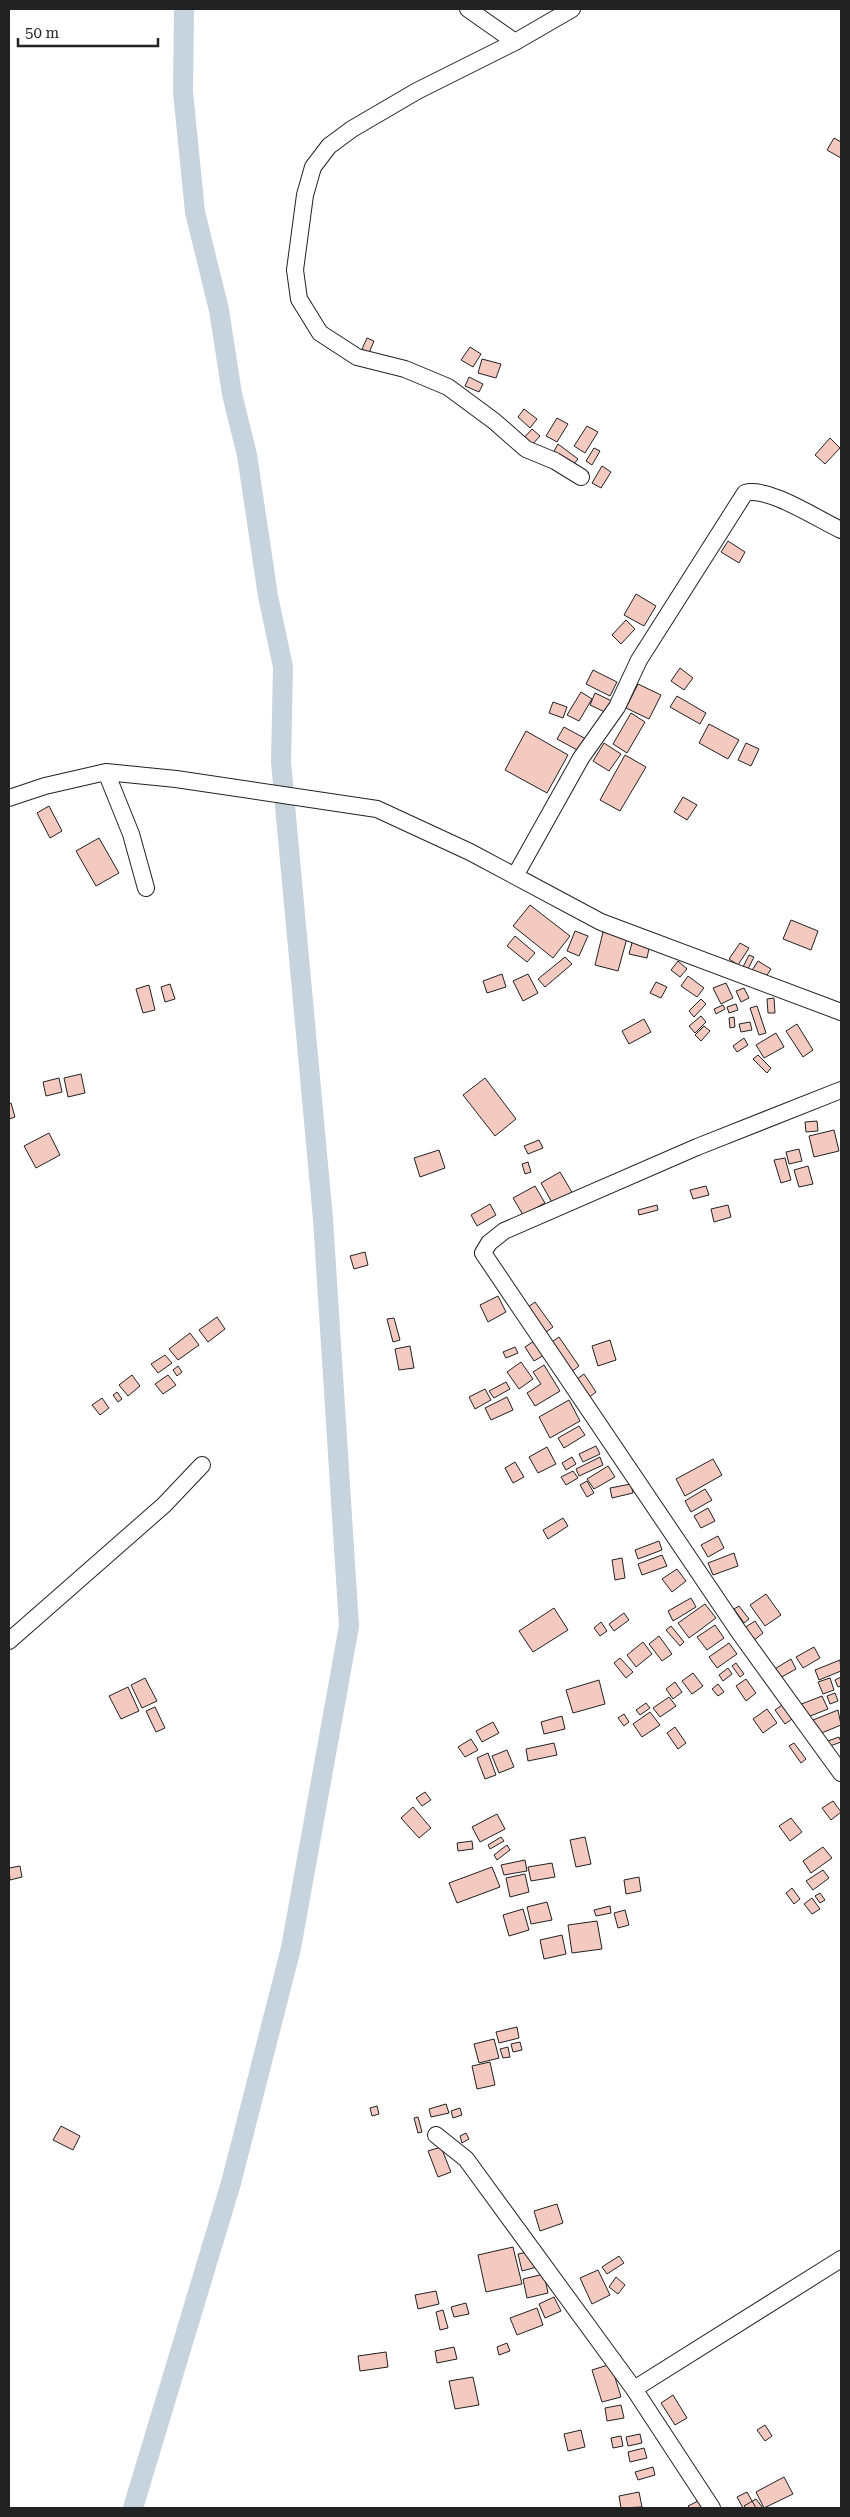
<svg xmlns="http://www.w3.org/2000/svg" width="850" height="2517" font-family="'Roboto Serif',serif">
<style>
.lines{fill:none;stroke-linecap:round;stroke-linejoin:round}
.canal{stroke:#c7d3dd;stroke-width:20}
.building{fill:#f3c9c0;stroke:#222}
.street-casing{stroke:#222;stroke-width:18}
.street{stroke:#fff;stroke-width:16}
</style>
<rect width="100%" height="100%" fill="#fff"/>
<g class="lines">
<path class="canal" d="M133 2508 231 2183 291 1948 349 1626 323 1219 281 762 283 667 268 596 247 455 232 394 219 310 195 212 183 92 184 9"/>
</g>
<path class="building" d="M834 138 841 142V158L827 150Z
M367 338 374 341 369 353 362 349Z
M470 347 481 354 473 367 461 360Z
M482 359 501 364 496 378 478 373Z
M469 377 483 384 479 392 465 386Z
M524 409 537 419 530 428 518 417Z
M557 418 568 424 557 442 546 436Z
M587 426 598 432 585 453 574 446Z
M532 429 540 436 531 446 523 439Z
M830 438 840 448 825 464 815 455Z
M558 444 578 459 573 465 554 451Z
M594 448 600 451 592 465 586 461Z
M602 466 611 472 601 488 592 483Z
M728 541 745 552 739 563 721 552Z
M636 594 656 606 644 626 624 615Z
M626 620 635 629 621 644 612 635Z
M680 668 693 678 684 690 671 681Z
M593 670 617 682 610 696 586 684Z
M638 684 661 695 649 719 626 708Z
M581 692 592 699 579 721 567 715Z
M595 693 614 702 609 714 590 705Z
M677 696 706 713 700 724 670 707Z
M553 702 567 707 563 718 549 713Z
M631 713 645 722 627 753 613 744Z
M709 724 739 740 728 759 699 743Z
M564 727 586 739 579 751 557 739Z
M526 731 568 755 547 793 505 770Z
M604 743 621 754 609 771 593 761Z
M746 743 759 749 751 766 738 760Z
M625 755 646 767 620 811 600 800Z
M683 797 697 805 687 820 674 812Z
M49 806 62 831 50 838 37 813Z
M99 838 119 873 96 886 76 851Z
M530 905 570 936 553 958 513 926Z
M791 920 818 931 811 950 783 939Z
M575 931 588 936 579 956 567 951Z
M603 932 627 938 618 971 595 965Z
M515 936 535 953 527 962 507 946Z
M633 939 650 944 647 958 629 954Z
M740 943 749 948 738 965 729 959Z
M749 955 754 957 747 971 742 969Z
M565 957 572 964 545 987 538 979Z
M678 961 687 969 680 977 671 970Z
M758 961 771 969 764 980 751 972Z
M502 974 506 987 487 993 483 981Z
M528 974 538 993 523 1001 513 981Z
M688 976 704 988 697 997 681 986Z
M656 982 667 987 661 998 650 993Z
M726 983 733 998 721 1004 713 988Z
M170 984 175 999 165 1002 161 987Z
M149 985 155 1010 143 1013 136 989Z
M744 988 749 998 741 1002 736 991Z
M774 998 775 1013H768L767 999Z
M701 999 706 1004 694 1017 689 1011Z
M736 1004 738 1010 729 1013 727 1007Z
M723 1005 725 1009 716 1014 714 1009Z
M757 1006 766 1033 759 1035 750 1008Z
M701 1016 706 1022 695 1033 689 1026Z
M734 1017 735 1027 730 1028 729 1018Z
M644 1019 651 1032 629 1044 622 1031Z
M750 1022 752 1030 741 1032 739 1024Z
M797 1024 813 1050 803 1057 786 1031Z
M704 1026 710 1031 701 1041 695 1035Z
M776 1033 784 1047 764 1058 756 1045Z
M744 1038 748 1045 737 1052 733 1046Z
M758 1055 771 1068 767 1073 753 1059Z
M81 1074 85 1093 68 1097 64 1078Z
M59 1078 62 1092 46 1096 43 1082Z
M485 1078 516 1119 495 1136 463 1095Z
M11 1103 15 1117 9 1119V1104Z
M817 1121 818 1131 806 1132 805 1122Z
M834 1130 839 1151 814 1157 809 1136Z
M49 1133 60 1155 36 1168 24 1146Z
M539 1140 543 1148 528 1154 524 1146Z
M799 1149 802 1161 789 1164 786 1152Z
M439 1150 445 1168 420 1177 414 1158Z
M785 1158 791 1180 781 1183 774 1160Z
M528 1162 531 1172 525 1174 522 1164Z
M808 1166 813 1184 799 1187 794 1170Z
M560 1172 573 1194 554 1206 541 1183Z
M535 1186 545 1203 523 1215 513 1198Z
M706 1186 709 1195 693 1199 690 1190Z
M490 1204 496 1215 477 1226 471 1215Z
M657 1205 658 1210 639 1215 638 1210Z
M728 1205 731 1217 714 1222 711 1209Z
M365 1252 368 1265 354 1269 350 1256Z
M498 1296 506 1312 488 1322 480 1305Z
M535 1302 553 1327 542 1335 524 1310Z
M217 1317 225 1329 208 1342 199 1330Z
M394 1318 400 1340 393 1342 387 1319Z
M190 1333 199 1345 178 1360 169 1349Z
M559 1337 579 1366 570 1373 549 1344Z
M537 1339 546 1354 534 1361 525 1347Z
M610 1340 616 1360 598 1366 592 1346Z
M410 1346 414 1368 399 1370 395 1349Z
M515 1347 518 1353 506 1358 503 1352Z
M165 1355 172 1363 158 1373 151 1364Z
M521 1362 533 1379 519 1389 507 1372Z
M544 1365 560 1391 535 1406 527 1393 541 1384 533 1372Z
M178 1366 182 1372 177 1376 173 1370Z
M584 1374 596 1392 586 1400 574 1381Z
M132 1375 140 1386 128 1396 119 1385Z
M168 1375 176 1385 163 1394 155 1384Z
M506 1382 510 1389 494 1398 489 1391Z
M485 1389 491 1400 475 1409 469 1397Z
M117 1392 122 1399 118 1402 113 1395Z
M507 1397 513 1410 491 1420 485 1408Z
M102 1398 109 1408 100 1415 92 1405Z
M569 1400 580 1421 550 1438 539 1417Z
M579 1426 585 1435 564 1448 558 1438Z
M596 1446 600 1454 583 1462 579 1454Z
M547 1447 556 1464 538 1473 529 1457Z
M572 1457 576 1464 566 1470 562 1463Z
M600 1457 603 1465 579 1476 576 1469Z
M713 1459 722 1475 685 1496 676 1479Z
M515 1462 524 1477 513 1483 505 1468Z
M608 1466 615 1477 594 1489 587 1479Z
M573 1471 578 1478 566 1485 561 1477Z
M587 1481 594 1493 587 1497 580 1485Z
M631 1484 633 1493 612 1498 610 1488Z
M705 1489 712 1500 691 1512 685 1501Z
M708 1508 715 1521 701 1528 694 1516Z
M563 1518 568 1526 548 1539 543 1530Z
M718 1536 724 1548 708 1557 701 1545Z
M659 1541 662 1550 638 1559 635 1550Z
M734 1553 738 1566 713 1575 708 1563Z
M662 1555 667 1566 642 1575 638 1564Z
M622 1558 625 1578 615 1580 612 1560Z
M677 1569 686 1581 672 1592 662 1579Z
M766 1594 781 1615 765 1626 750 1605Z
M691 1598 696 1607 673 1621 668 1611Z
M705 1604 716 1618 689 1638 678 1623Z
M739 1606 749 1619 744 1623 734 1609Z
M554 1608 568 1630 533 1652 519 1631Z
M624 1613 629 1620 614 1631 609 1624Z
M755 1621 763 1633 753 1641 744 1628Z
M601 1622 607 1631 600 1636 594 1628Z
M715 1625 724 1638 707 1650 697 1637Z
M671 1626 684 1642 680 1646 666 1630Z
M659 1636 672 1654 662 1661 649 1644Z
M643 1642 652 1654 636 1667 627 1655Z
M729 1643 737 1654 717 1668 709 1657Z
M814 1647 820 1658 803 1668 796 1657Z
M620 1658 633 1672 626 1678 614 1663Z
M791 1659 796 1669 778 1679 773 1670Z
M840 1660 841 1671 819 1680 815 1670Z
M736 1663 744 1674 740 1677 732 1666Z
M728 1668 732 1674 723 1681 719 1675Z
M693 1673 703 1686 692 1694 682 1681Z
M841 1677V1686L838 1687 835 1680Z
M145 1678 157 1701 142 1708 131 1685Z
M830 1678 834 1690 823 1694 818 1682Z
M746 1679 756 1693 746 1701 736 1686Z
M599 1680 605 1704 573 1713 566 1690Z
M675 1682 682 1692 673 1699 666 1689Z
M718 1684 724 1692 718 1696 712 1689Z
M128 1687 139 1711 121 1719 109 1696Z
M835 1693 838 1701 830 1704 827 1696Z
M822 1696 828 1709 805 1718 799 1705Z
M669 1697 676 1706 660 1717 653 1708Z
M646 1703 650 1708 640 1715 636 1710Z
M782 1705 792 1719 785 1724 775 1710Z
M155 1707 165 1728 156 1732 146 1711Z
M767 1709 777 1723 763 1733 753 1719Z
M838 1710 841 1725 819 1734 813 1720Z
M650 1712 660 1725 642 1737 633 1724Z
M624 1714 629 1722 624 1726 618 1718Z
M562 1716 565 1729 544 1734 541 1722Z
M493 1722 499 1733 482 1742 476 1731Z
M675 1727 686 1743 678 1749 667 1733Z
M839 1737 841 1742 830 1746 828 1741Z
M471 1739 478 1750 465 1757 458 1747Z
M554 1743 557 1755 528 1761 526 1749Z
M794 1743 806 1759 801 1763 789 1746Z
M507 1750 514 1767 499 1773 492 1756Z
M488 1753 496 1775 485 1779 477 1758Z
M425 1792 431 1800 422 1806 416 1798Z
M833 1801 841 1812 831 1820 822 1808Z
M413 1807 431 1828 419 1838 401 1818Z
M497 1814 505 1829 480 1842 472 1827Z
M791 1818 802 1832 790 1841 779 1826Z
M501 1837 504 1841 490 1849 488 1845Z
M585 1837 591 1864 576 1867 570 1840Z
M472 1841 473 1849 458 1851 457 1843Z
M507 1845 510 1850 497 1860 494 1855Z
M823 1847 832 1858 811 1873 803 1861Z
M525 1860 527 1871 504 1875 501 1865Z
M552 1863 555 1877 531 1881 528 1867Z
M20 1866 22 1877 10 1880 9 1868Z
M492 1867 500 1887 457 1903 449 1883Z
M823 1870 829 1878 813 1890 806 1881Z
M525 1874 529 1892 510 1897 506 1878Z
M639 1877 641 1891 626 1894 624 1880Z
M792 1888 800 1899 794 1904 786 1893Z
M820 1893 825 1900 820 1903 815 1896Z
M812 1898 820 1909 812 1914 804 1904Z
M547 1902 552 1920 531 1924 527 1907Z
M610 1906 611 1913 596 1916 594 1910Z
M523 1909 529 1930 509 1936 503 1915Z
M625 1910 629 1925 618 1928 614 1913Z
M597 1921 602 1949 572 1953 568 1925Z
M562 1935 566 1954 544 1959 540 1940Z
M517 2027 519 2038 499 2043 496 2032Z
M494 2039 499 2058 479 2063 474 2044Z
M520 2042 522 2050 513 2052 511 2044Z
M508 2047 510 2057 503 2058 500 2049Z
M490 2062 495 2085 477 2089 472 2066Z
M446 2104 449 2113 431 2117 429 2109Z
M377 2106 379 2114 372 2116 370 2108Z
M460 2108 462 2115 453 2118 451 2111Z
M418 2117 422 2132 418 2133 414 2118Z
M61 2126 80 2136 73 2150 53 2140Z
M466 2133 469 2139 462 2143 460 2136Z
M441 2147 451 2172 438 2177 428 2151Z
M557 2204 563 2223 540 2231 534 2211Z
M513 2247 522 2284 486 2292 478 2255Z
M533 2251 537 2267 522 2271 518 2254Z
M619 2256 624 2263 607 2274 602 2267Z
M598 2270 610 2295 592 2304 580 2278Z
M544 2274 548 2293 527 2298 523 2279Z
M616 2277 625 2285 618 2294 609 2287Z
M436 2291 439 2304 418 2309 415 2295Z
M554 2297 561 2311 545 2318 539 2304Z
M466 2303 469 2314 454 2317 451 2307Z
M537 2308 543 2325 517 2335 510 2318Z
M443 2310 448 2328 440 2330 436 2312Z
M507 2343 510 2351 499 2355 497 2347Z
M454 2347 457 2359 437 2363 435 2351Z
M386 2352 388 2367 360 2371 358 2356Z
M611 2364 621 2397 602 2402 592 2370Z
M473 2377 479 2405 455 2409 449 2381Z
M673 2395 687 2418 675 2425 661 2403Z
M621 2405 624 2418 607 2421 605 2408Z
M765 2425 772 2436 765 2441 757 2430Z
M581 2430 585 2447 568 2451 564 2434Z
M640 2434 642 2443 628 2446 626 2437Z
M621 2436 623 2446 613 2448 611 2438Z
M644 2448 647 2458 630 2462 628 2452Z
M653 2467 655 2475 638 2480 635 2472Z
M784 2477 793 2494 764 2508 756 2492Z
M639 2492 642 2507 621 2508 619 2496Z
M747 2492 756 2508H743L737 2497Z
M756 2499 763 2508H746L744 2506Z
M700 2500 704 2507 690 2508 688 2506Z"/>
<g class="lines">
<g class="street-casing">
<path id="street" d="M468 9 515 42
M572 9 515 42 417 91 352 129 329 146 313 167 305 195 295 270 299 299 320 333 357 357 405 369 448 387 494 421 526 449 555 461 581 477
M106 772 131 834 146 888
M9 798 45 786 106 772 176 779 377 809 470 852 601 922 841 1012
M515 876 581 758 617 707 639 660 745 493C768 486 819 520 841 530
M841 1090 697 1147 504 1231 489 1243 483 1253 739 1632 841 1773
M9 1641 164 1505 202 1465
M436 2135 466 2159 634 2389 712 2508
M634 2389 841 2259"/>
</g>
<use href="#street" class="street"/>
</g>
<rect width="850" height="2517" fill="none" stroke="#222222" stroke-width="20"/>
<path d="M18 38v8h140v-8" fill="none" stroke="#222222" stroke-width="2.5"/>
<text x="25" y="38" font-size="15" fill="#222222" stroke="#ffffff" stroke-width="4" paint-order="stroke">50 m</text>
</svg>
